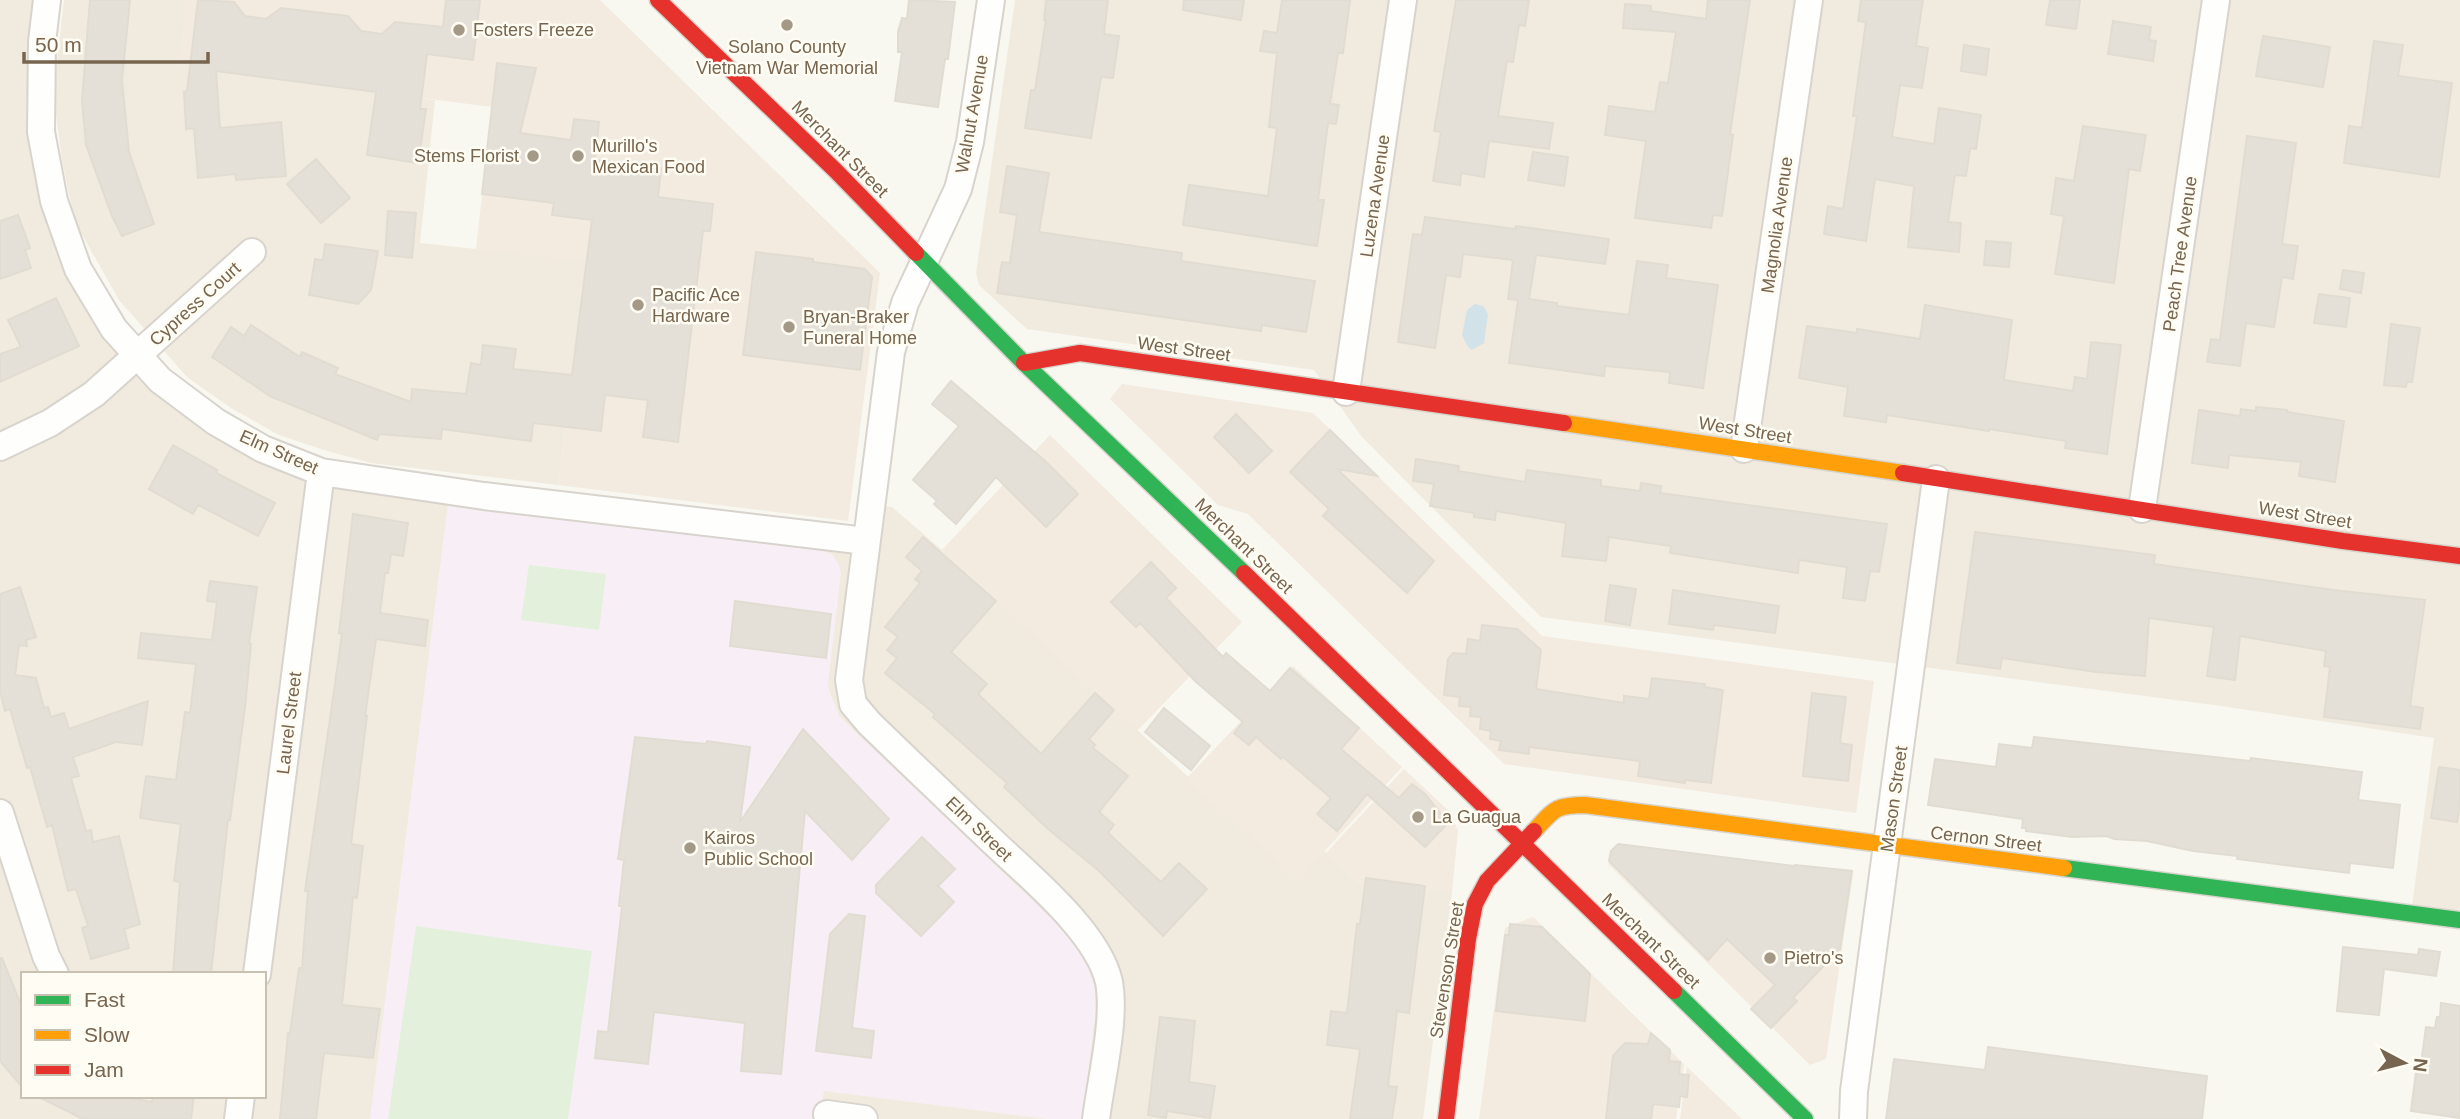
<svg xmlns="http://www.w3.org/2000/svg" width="2460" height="1119" font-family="Arial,sans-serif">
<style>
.residential{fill:#f0ebde;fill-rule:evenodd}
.commercial{fill:#f3eae0}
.education{fill:#f7eff5}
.green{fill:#e3f0dc}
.water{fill:#d2e2e9}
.building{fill:#e5e0d7;stroke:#e1dcd2;stroke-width:2}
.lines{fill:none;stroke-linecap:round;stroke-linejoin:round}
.street-casing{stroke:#d8d4cd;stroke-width:30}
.fast-casing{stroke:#d7d4cc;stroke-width:19}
.slow-casing{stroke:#d7d4cc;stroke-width:19}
.jam-casing{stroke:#d7d4cc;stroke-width:19}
.street{stroke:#fefefd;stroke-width:26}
.fast{stroke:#30b455;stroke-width:16}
.slow{stroke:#ff9f0a;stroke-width:16}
.jam{stroke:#e5322d;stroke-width:16}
.poi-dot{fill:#a49887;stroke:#fefcf3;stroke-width:2.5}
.labels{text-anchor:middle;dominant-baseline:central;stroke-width:5;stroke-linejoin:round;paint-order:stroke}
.poi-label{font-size:18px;fill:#77654f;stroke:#fefcf3;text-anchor:start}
.street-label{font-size:18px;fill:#77654f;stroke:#fefcf3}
</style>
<rect width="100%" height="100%" fill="#f8f7f0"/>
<path class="residential" d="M0 0H47L41 132 78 269 160 380 321 472 865 541 871 504 892 507 942 550 1299 879 1324 851 1359 883 1452 892 1423 1119H0ZM23 974H264V1096H23Z
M64 0H186L179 66 435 100 420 243 587 261 558 485 371 463 324 450 279 435 231 408 187 377 119 300 75 222 62 161 55 105 57 62Z
M1015 0H2460V920L2411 914 2434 738 2214 705 1541 617 1362 437 1314 370 1027 329 979 285 976 273Z"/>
<path class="commercial" d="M186 0H600L880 273 848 521 558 485 587 262 476 249 492 107 178 66Z
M1122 384 1313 413 1542 636 1874 681 1856 813 1504 764 1248 514 1218 505 1110 399Z
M1050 435 1242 622 1137 731 942 550Z
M1293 666 1402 767 1299 879 1185 780Z
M1404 769 1450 812 1458 831 1452 892 1359 883 1326 853Z
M1616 848 1853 874 1826 1059 1810 1065 1608 864Z
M1533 917 1684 1064 1676 1119H1479L1505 928Z
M1687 1067 1742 1119H1680Z"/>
<path class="education" d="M448 504 823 551 832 554 838 563 841 573 828 684 830 693 840 717 1042 909 1073 941 1086 962 1095 987 1096 1010 1082 1119H1046L824 1091 820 1119H370Z"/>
<path class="green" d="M529 565 606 574 599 630 521 620Z
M416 926 592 951 568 1119H388Z"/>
<path class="water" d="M1475 304 1483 306 1488 314 1484 343 1472 350 1468 347 1462 335 1467 310Z"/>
<path class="building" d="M90 0H130L122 80 129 152 154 224 122 236 112 216 86 145 82 100Z
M198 0 234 2 245 16 266 19 281 8 348 16 361 31 382 34 395 22 443 27 446 0H480L473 60 427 54 420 109H426L418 163 367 155 376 92 216 71 220 128 281 122 286 176 236 180 235 174 198 178 194 128 186 129 184 92 187 91Z
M909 0 955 2 948 59H945L938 107 895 101 902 52H898V32L902 18 907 19Z
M1046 0H1108L1104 34 1119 36 1113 78 1101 77 1091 138 1025 128 1031 90H1035L1046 20H1044Z
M1184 0H1244L1241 20 1183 10Z
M1282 0H1350L1343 53H1338L1330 104 1339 105 1336 124 1328 123 1318 200H1324L1317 246 1183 225 1189 185 1268 196 1277 128 1269 127 1277 53 1260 51 1264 31 1277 33Z
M1456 0H1529L1525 26 1519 25 1513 62 1507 61 1498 116 1553 123 1549 149 1489 141 1484 177 1461 173 1460 185 1433 181 1441 132 1434 131Z
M1708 0H1750L1730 134 1733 135 1722 216 1713 215 1711 228 1635 218 1646 141 1605 135 1609 106 1655 112 1660 82 1668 83 1676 32 1623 28 1625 4 1651 6V11L1706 19Z
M1861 0H1923L1916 46 1928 48 1922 88 1900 85 1892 137 1934 144 1939 108 1981 115 1976 149 1970 148 1966 176 1955 175 1948 222 1961 223 1959 252 1908 247 1914 186 1875 179 1866 241 1824 234 1828 206 1843 209 1857 116H1853L1866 22 1858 21Z
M2050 0H2080L2076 29 2046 25Z
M2113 21 2151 27 2149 40 2156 41 2153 61 2108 54Z
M2263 36 2330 47 2323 87 2256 76Z
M2374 41 2403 45 2398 76 2452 83 2439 177 2344 163 2349 126 2362 128Z
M1964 45 1989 49 1986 75 1961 71Z
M497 63 536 68 520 133 571 140 574 119 599 122 595 160 661 168 658 197 713 204 710 231H703L678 442 643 437 648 400 605 395 601 431 533 423 531 441 442 429 441 439 379 434 377 440 270 396 212 357 231 327 244 336 251 325 300 357 302 352 338 368 335 374 411 402 412 389 466 394 471 363 481 365 483 345 516 349 513 369 572 375 592 220 552 215 554 203 482 194Z
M2083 126 2146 135 2140 171 2129 169 2114 283 2055 274 2064 216 2051 214 2056 178 2074 181Z
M2247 136 2296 143 2282 244 2298 246 2293 279 2282 277 2274 327 2246 323 2240 366 2207 362 2211 339 2220 340Z
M1533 152 1568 157 1564 186 1528 180Z
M316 159 350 198 321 223 287 184Z
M1007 166 1049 173 1039 232 1182 253 1181 261 1315 281 1306 332 1262 325 1261 331 997 293 1002 262 1010 263 1017 215 1000 212Z
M388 211 416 213 412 258 385 255Z
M18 215 30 248 25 250 31 268 0 279V221Z
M1425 217 1515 229 1516 226 1609 239 1605 264 1536 255 1529 299 1557 303V306L1629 315 1637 261 1668 265 1666 278 1718 285 1703 388 1669 383 1670 372 1605 366 1604 376 1509 363 1518 300 1508 299 1513 260 1463 254 1460 277 1446 275 1435 348 1398 342 1413 234 1422 235Z
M1986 241 2011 243 2009 267 1984 265Z
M325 244 378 251 371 290 358 304 309 295 315 259 323 260Z
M756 252 813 259V262L865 269 872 277 860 370 743 355Z
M2343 270 2364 273 2361 293 2340 289Z
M2319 294 2350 298 2346 327 2314 323Z
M56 298 79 346 0 382V354L21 347 8 320Z
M1925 305 2012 320 2004 380 2073 391 2075 377 2087 379 2091 342 2121 345 2107 454 2065 448 2066 441 1989 429V431L1887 415 1886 422 1844 416 1848 387 1799 378 1807 326 1857 333V329L1920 339Z
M2391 324 2420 328 2412 382H2407L2406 387 2384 385Z
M951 381 1044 460 1078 494 1046 527 996 477 956 524 934 504 937 501 913 480 959 426 932 404Z
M2256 407 2287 410V412L2344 421 2335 482 2299 476 2301 462 2229 455 2228 468 2192 463 2199 410 2240 416 2241 409 2256 411Z
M1236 414 1272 451 1249 473 1214 437Z
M1330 430 1377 476 1337 469 1434 561 1407 593 1323 516 1329 509 1290 472Z
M173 445 217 470 216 473 275 503 258 536 198 505 193 514 149 489Z
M1416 459 1459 466 1458 471 1525 482 1527 470 1601 480V486L1640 491 1641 483 1661 486 1660 493 1887 524 1879 572 1870 571 1865 601 1843 598 1847 567 1799 560 1798 573 1670 553 1671 546 1609 537 1606 561 1562 556 1566 523 1496 511 1495 520 1474 517V513L1430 506 1434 484 1413 481Z
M353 514 408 523 403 556 391 554 388 573H385L380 613 428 620 425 646 376 639 365 716H367L351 844 363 846 357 898 353 897 342 1005 380 1009 373 1058 324 1053 316 1119H280L288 1033H290L299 968H302L308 891H305L333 698 342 634 339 633Z
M1975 532 2155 555 2154 564 2333 590 2425 600 2410 706 2423 708 2420 729 2324 717 2330 667 2324 666 2326 651 2240 636 2235 680 2207 676 2214 627 2149 618 2145 676 2096 672 2002 658 2000 669 1957 663Z
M923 537 996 601 951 652 987 684 978 694 1037 750 1041 754 1095 693 1114 710 1089 739 1095 745 1093 748 1128 776 1099 812 1114 825 1108 833 1161 882 1179 863 1207 889 1163 936 1098 870 1048 829 1004 787 1007 783 933 717 935 714 885 673 897 658 887 650 898 637 885 627 920 583 915 579 922 571 906 557Z
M1151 562 1176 588 1166 598 1223 657 1226 653 1270 691 1290 668 1359 728 1341 749 1399 798 1412 784 1425 794 1448 823 1425 847 1367 794 1337 831 1317 814 1331 798 1283 757 1281 759 1256 737 1249 745 1234 733 1243 722 1196 682 1140 623 1136 627 1111 602Z
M210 581 257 587 249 644H251L245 707 230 820H228L211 974H173L180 882 174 881 181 824 140 818 146 776 176 780 185 712 190 713 196 664 138 658 141 633 212 640 217 602 207 601Z
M1610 585 1636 589 1630 625 1605 621Z
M20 587 36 637 26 640 27 646 19 645 15 675 36 678 44 708 48 707 51 717 64 713 69 729 148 701 142 745 116 742 73 757 79 776 71 778 86 831 91 830 93 842 119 836 140 924 124 929 129 948 91 959 82 928 88 926 76 889 68 891 52 825 47 827 30 767 27 768 10 709 5 711 0 691V594Z
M1673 590 1779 606 1775 633 1714 625 1713 630 1669 624Z
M735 601 831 614 826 658 730 646Z
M1482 625 1517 629 1541 650 1536 689 1624 703V696L1649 699 1652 678 1705 684 1704 687 1723 690 1711 783 1685 780V783L1638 776 1640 761 1529 747V754L1499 750 1501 741 1490 739 1491 731 1480 729 1481 717 1470 716 1471 707 1459 706 1460 697 1444 695 1448 659 1453 653 1466 654 1468 639 1480 641Z
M1812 693 1846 697 1840 743 1852 745 1848 781 1803 776Z
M1164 708 1210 746 1191 770 1145 732Z
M803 729 889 819 852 860 805 811 781 1074 741 1071 745 1023 654 1012 648 1064 595 1058 598 1031 608 1032 622 906H619L624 860 618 859 635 737 706 744 707 741 750 747 740 822Z
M2034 737 2250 761 2251 758 2362 772 2358 800 2400 805 2393 868 2350 863 2349 873 2237 859 2238 856 2193 851 2147 841 2114 839 2107 836 2072 837 2026 831V828H2022L2023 819 1928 805 1935 759 1996 767 1999 744 2032 748Z
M2439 767 2460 770V803L2457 822 2431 818Z
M922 837 955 869 938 886 954 902 921 936 876 893V885Z
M1618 844 1794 866 1795 865 1852 871 1840 949 1793 998 1797 1001 1771 1028 1751 1009 1775 985 1727 939 1708 960 1609 861 1611 851Z
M1366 878 1425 886 1409 1013 1397 1011 1388 1086 1397 1087 1392 1119H1350L1360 1049 1327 1045 1331 1011 1347 1013 1357 924H1360Z
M849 914 865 916 852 1028 874 1031 871 1058 816 1051 830 934Z
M1510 924 1542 927 1590 974 1585 1021 1496 1011 1505 935H1509Z
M2343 947 2418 955 2419 949 2440 952 2436 976 2384 969 2379 1015 2337 1011Z
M0 958H2L23 1010V1088L0 1061Z
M2441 1003 2460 1006V1118L2411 1111 2417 1064H2421L2426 1027 2435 1028 2437 1017H2440Z
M1160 1017 1195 1021 1189 1082 1215 1086 1210 1118 1167 1111 1166 1118 1148 1115Z
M1651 1033 1670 1050 1669 1061 1680 1062 1679 1074 1689 1075 1687 1097 1680 1096 1679 1107 1653 1104 1651 1119H1606L1613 1056 1625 1043 1648 1044Z
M1988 1047 2207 1076 2202 1119H1886L1894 1059 1985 1070Z
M37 1096H117L152 1102 153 1096H194L191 1119H83Z"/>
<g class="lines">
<g class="street-casing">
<path id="street" d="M47 0 42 42 41 132 54 201 78 269 114 329 160 380 216 422 263 449 321 472 484 496 866 541
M991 0 970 142 958 189 905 303 891 352 849 680 853 704 869 723C908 761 948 799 988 837 1025 873 1098 931 1109 982 1116 1020 1101 1079 1096 1119
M1346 392 1403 0
M0 447 50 423 94 394 252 252
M1744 449 1809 0
M2142 509 2216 0
M0 813 46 956 55 974
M257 974 321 472
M827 1114 864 1119
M238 1119 241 1096
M1853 1119 1854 1091 1936 479"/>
</g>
<g class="fast-casing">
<path id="fast" d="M916 253 1024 363 1244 573
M2064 868 2460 920
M1674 991 1805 1119"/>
</g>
<g class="slow-casing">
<path id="slow" d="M1564 423 1903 473
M1534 831C1554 810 1554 805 1585 805L2064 868"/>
</g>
<g class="jam-casing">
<path id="jam" d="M658 0 836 171 916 253
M1024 363 1080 353 1564 423
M1903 473 2343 541 2460 556
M1244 573 1674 991
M1446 1119 1468 939 1475 904 1487 881 1534 831"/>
</g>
<use href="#street" class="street"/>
<use href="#fast" class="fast"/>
<use href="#slow" class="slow"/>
<use href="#jam" class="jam"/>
</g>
<g class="poi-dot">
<circle cx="787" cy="25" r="7"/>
<circle cx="459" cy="30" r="7"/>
<circle cx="533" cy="156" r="7"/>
<circle cx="578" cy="156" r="7"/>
<circle cx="638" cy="305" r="7"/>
<circle cx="789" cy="327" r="7"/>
<circle cx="1418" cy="817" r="7"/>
<circle cx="690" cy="848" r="7"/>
<circle cx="1770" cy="958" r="7"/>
</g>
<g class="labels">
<g class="poi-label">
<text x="473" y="30">Fosters Freeze</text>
<text x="787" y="47" text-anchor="middle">Solano County<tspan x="787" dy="21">Vietnam War Memorial</tspan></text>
<text x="592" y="146">Murillo's<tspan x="592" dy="21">Mexican Food</tspan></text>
<text x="519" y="156" text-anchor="end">Stems Florist</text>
<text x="652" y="295">Pacific Ace<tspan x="652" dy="21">Hardware</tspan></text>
<text x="803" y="317">Bryan-Braker<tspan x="803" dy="21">Funeral Home</tspan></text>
<text x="1432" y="817">La Guagua</text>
<text x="704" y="838">Kairos<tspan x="704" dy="21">Public School</tspan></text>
<text x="1784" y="958">Pietro's</text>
</g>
<g class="street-label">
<text transform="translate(972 114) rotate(-80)">Walnut Avenue</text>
<text transform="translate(840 149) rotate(45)">Merchant Street</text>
<text transform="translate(1375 196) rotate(-82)">Luzena Avenue</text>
<text transform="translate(1777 225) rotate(-82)">Magnolia Avenue</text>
<text transform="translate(2180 254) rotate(-82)">Peach Tree Avenue</text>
<text transform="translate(195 304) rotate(-42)">Cypress Court</text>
<text transform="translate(1184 349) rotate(8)">West Street</text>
<text transform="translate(1745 430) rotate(9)">West Street</text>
<text transform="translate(279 452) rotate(24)">Elm Street</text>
<text transform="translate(2305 515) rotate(9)">West Street</text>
<text transform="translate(1244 546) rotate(44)">Merchant Street</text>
<text transform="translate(289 723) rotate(-83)">Laurel Street</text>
<text transform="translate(1894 799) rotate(-82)">Mason Street</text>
<text transform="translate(979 829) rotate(44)">Elm Street</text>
<text transform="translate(1986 839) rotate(7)">Cernon Street</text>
<text transform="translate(1651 941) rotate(44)">Merchant Street</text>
<text transform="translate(1447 970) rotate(-81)">Stevenson Street</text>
</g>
</g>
<rect x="21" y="972" width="245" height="126" fill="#fefcf3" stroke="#c8c0b1" stroke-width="2"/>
<rect x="35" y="995" width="35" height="10" fill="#30b455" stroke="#c8c0b1" stroke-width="2"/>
<text x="84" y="1007" font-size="21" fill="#77654f">Fast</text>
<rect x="35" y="1030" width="35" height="10" fill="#ff9f0a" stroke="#c8c0b1" stroke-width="2"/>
<text x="84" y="1042" font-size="21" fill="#77654f">Slow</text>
<rect x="35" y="1065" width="35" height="10" fill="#e5322d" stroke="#c8c0b1" stroke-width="2"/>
<text x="84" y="1077" font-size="21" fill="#77654f">Jam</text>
<g transform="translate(2404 1063) rotate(97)" stroke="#fefcf3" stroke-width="5" paint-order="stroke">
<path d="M0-5L12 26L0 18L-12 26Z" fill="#77654f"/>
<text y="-10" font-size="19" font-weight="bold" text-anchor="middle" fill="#77654f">N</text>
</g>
<path d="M24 52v10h184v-10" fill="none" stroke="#77654f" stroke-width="3.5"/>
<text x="35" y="52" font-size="21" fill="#77654f" stroke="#fefcf3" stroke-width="5" paint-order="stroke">50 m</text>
</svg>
